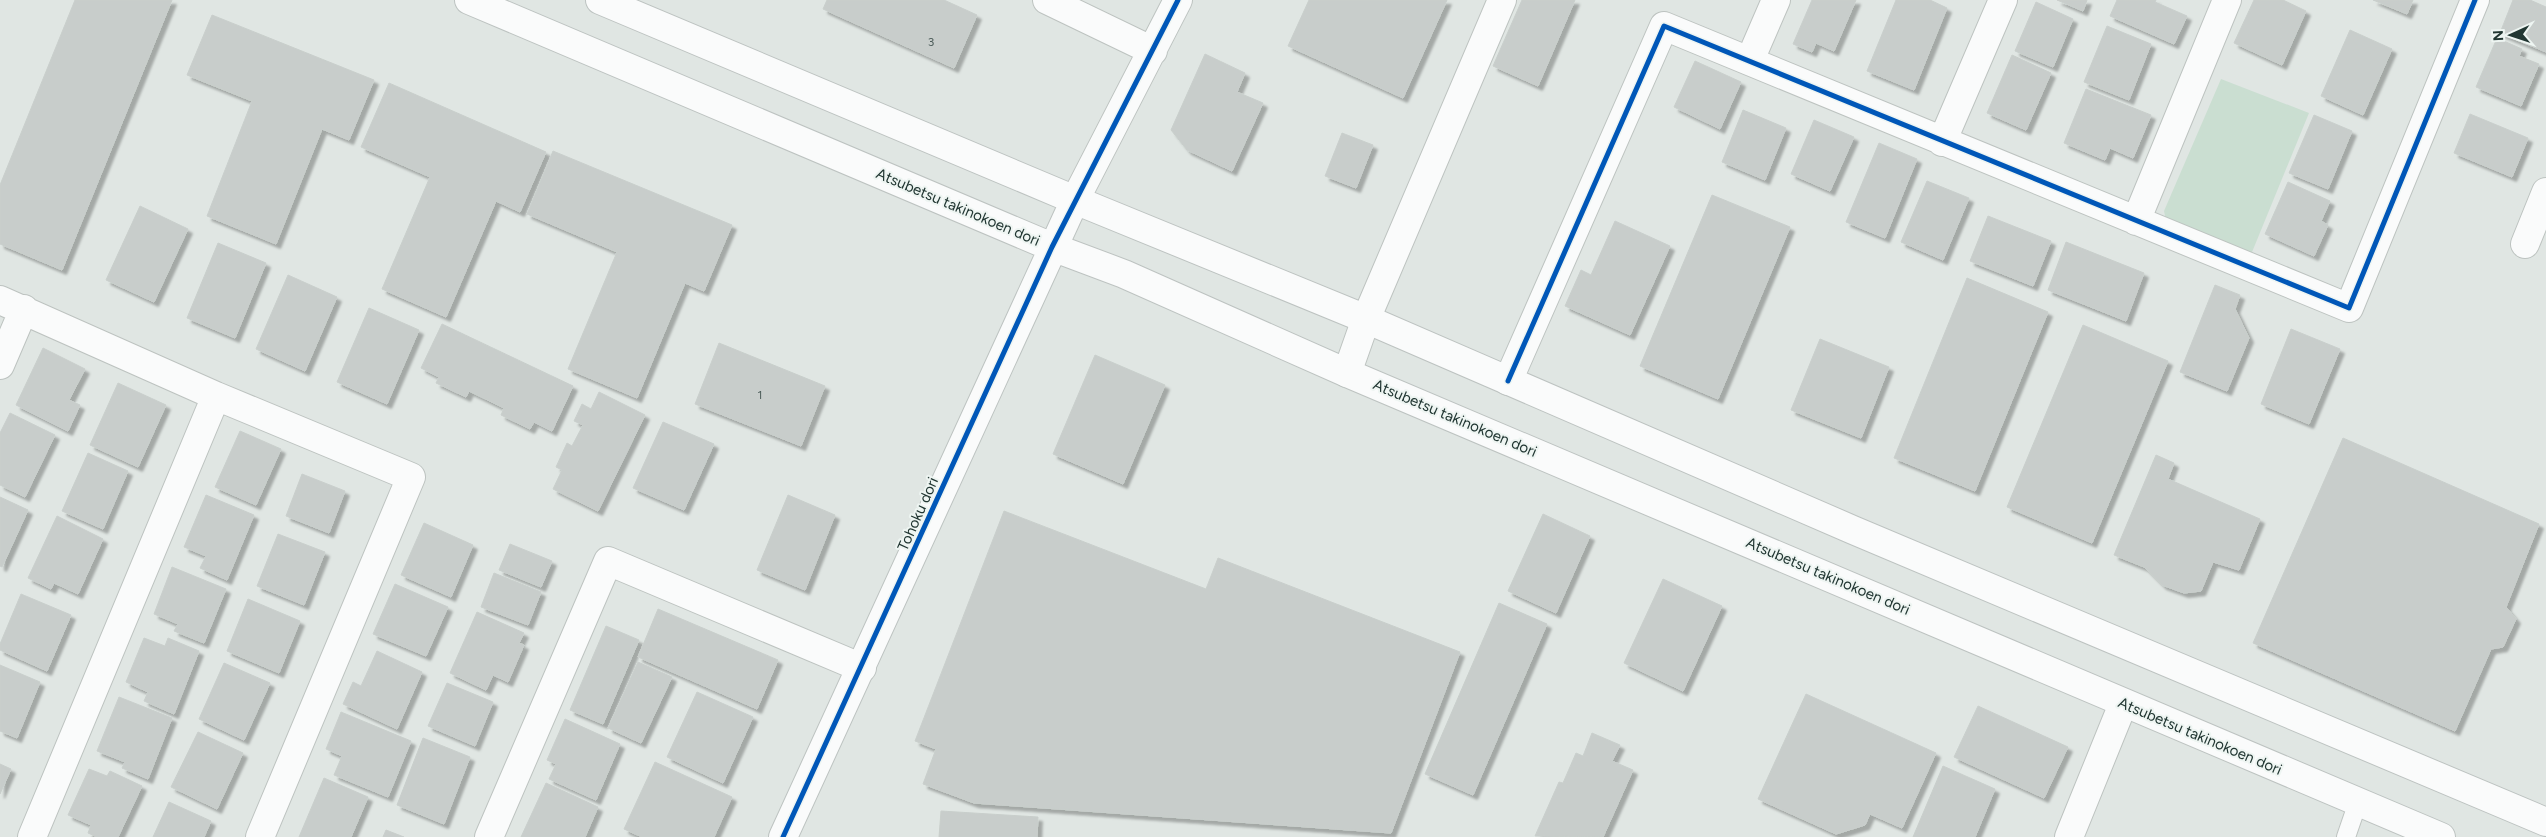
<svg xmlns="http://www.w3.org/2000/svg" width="2546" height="837" font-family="Figtree,sans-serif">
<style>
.green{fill:#caded1}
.building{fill:#c8cdcb;stroke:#c9cfcc;filter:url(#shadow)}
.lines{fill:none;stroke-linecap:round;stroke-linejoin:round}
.lane-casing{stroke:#bdc3c0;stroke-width:20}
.street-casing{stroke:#bdc3c0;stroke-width:30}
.secondary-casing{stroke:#bdc3c1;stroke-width:30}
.lane{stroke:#fafbfb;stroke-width:18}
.street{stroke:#fafbfb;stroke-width:28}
.secondary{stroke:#fafbfb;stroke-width:28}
.cycleway-casing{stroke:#eef5f2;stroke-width:8}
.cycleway{stroke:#0057b8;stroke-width:5}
.labels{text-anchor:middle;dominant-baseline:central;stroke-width:4;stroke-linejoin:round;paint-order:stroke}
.number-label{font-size:12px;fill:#4c5c59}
.street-label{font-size:15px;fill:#213632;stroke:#eef5f2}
</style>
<defs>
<filter id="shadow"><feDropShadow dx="4.5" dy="4.5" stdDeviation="1" flood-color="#0004"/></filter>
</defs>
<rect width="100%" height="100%" fill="#e0e6e3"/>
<path class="green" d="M2221 79 2309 113 2250 257 2167 225 2164 211Z"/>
<path class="building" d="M75 0H172L62 270 0 244V185Z
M827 0H944L977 15 954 68 823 9Z
M1309 0H1447L1403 98 1288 46Z
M1522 0H1575L1538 86 1493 66Z
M1812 0H1856L1834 51 1816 43 1812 52 1793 44Z
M1896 0H1930L1947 8 1914 90 1867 71Z
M2057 0H2087L2083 11Z
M2117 0H2156L2155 2 2187 16 2174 44 2110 16Z
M2254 0H2283L2306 11 2282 65 2234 43Z
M2373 0H2413L2407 14Z
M2513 0H2530L2546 7V52L2500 33Z
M2036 2 2073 19 2053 67 2015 51Z
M212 15 374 80 349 140 322 129 276 244 207 216 252 101 187 75Z
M2107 26 2151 44 2129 100 2084 82Z
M2350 30 2392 49 2363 115 2321 96Z
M2497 38 2522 49 2519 56 2539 64 2521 106 2476 87Z
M1205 54 1245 73 1237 92 1263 103 1232 171 1187 150 1171 130Z
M2012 55 2051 73 2026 130 1987 113Z
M1695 61 1741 82 1720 129 1674 107Z
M389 83 546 152 520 212 496 201 446 317 382 289 430 177 361 147Z
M2086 89 2151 115 2133 158 2110 148 2105 160 2064 143Z
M1743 110 1786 128 1765 180 1722 162Z
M2470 114 2528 138 2512 177 2454 153Z
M2314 115 2352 131 2328 189 2289 173Z
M1814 120 1854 137 1830 191 1791 174Z
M1342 133 1373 145 1356 188 1325 176Z
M1879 143 1917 159 1885 238 1846 222Z
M553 151 732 225 704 291 685 283 637 398 568 369 617 252 527 214Z
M1927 181 1969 198 1943 260 1901 242Z
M2288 182 2330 201 2321 221 2328 225 2314 256 2265 234Z
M1712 195 1790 227 1718 399 1640 366Z
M140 206 188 229 154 302 106 280Z
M1988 216 2051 241 2033 286 1970 261Z
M1615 221 1670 246 1630 335 1565 306 1581 270 1591 275Z
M2066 242 2144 273 2126 321 2048 290Z
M218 243 266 263 235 338 187 318Z
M288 275 337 297 305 371 256 349Z
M1967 278 2048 312 1975 491 1894 458Z
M2215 285 2240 295 2235 309 2249 338 2227 391 2180 372Z
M369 308 419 330 387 404 337 382Z
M442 324 573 386 552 431 534 422 530 429 501 415 504 408 469 391 466 397 436 383 439 377 421 368Z
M2083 325 2168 361 2092 543 2007 507Z
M2291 329 2340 349 2309 424 2261 404Z
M1820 339 1889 367 1861 438 1791 410Z
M719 343 825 386 801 446 695 404Z
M43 348 85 369 69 400 80 405 68 431 16 405Z
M1095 355 1165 385 1123 484 1053 454Z
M118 383 166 405 138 467 90 445Z
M599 392 645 415 598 511 553 489 562 470 556 467 567 443 572 446 583 425 574 421 582 404 591 409Z
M10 413 55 435 25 497 0 485V433Z
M663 422 714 444 684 510 633 488Z
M240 431 281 449 256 505 215 487Z
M2343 438 2539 524 2506 607 2516 619 2503 647 2491 649 2455 731 2253 643Z
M88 453 128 471 103 529 62 511Z
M2156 455 2174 463 2168 479 2260 519 2239 570 2213 562 2201 591 2184 593 2162 585 2144 567 2114 555Z
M302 474 345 491 329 533 286 516Z
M206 495 254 515 227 580 200 568 206 556 184 547Z
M788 495 835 515 805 590 757 570Z
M0 497 28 510 2 567 0 566Z
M1004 511 1206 589 1218 558 1460 652 1391 833 974 803 923 784 936 749 915 741Z
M1543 514 1590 536 1556 613 1508 591Z
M57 516 103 539 78 594 54 583 51 589 28 578Z
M424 523 473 545 451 597 401 575Z
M278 534 325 552 304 605 257 586Z
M510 544 552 561 541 587 499 570Z
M172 567 226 589 204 643 174 631 178 624 154 614Z
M494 573 541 592 528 625 481 607Z
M1663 579 1722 606 1683 691 1624 663Z
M395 584 448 607 426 656 373 634Z
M21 594 71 615 47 671 0 650V644Z
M248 599 300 621 279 673 227 651Z
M1499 603 1547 624 1473 795 1425 774Z
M658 609 778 660 757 709 638 657Z
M477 612 524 633 519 643 524 645 508 682 493 675 486 690 450 673Z
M606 626 639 640 603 724 570 710Z
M144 638 165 646 168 638 199 651 174 714 144 701 148 692 126 682Z
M377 651 422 672 397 729 343 704 353 682 361 686Z
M638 662 672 677 641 743 608 728Z
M224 663 270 683 244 740 199 719Z
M0 665 40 682 17 738 0 731Z
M447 683 493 702 475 746 428 726Z
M697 692 753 717 723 783 667 757Z
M1806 694 1936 753 1902 828 1870 814 1865 825 1836 834 1758 799Z
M119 697 172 718 148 779 122 768 125 762 97 751Z
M1978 706 2068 747 2044 798 1954 757Z
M341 712 411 741 388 797 334 775 342 756 326 749Z
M565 719 620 744 596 800 549 779 556 764 547 760Z
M198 732 243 753 217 809 171 787Z
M1592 733 1620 745 1612 761 1633 770 1603 837 1535 836 1559 782 1563 783 1576 753 1583 756Z
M423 738 470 757 444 824 397 805Z
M655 762 732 797 714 837H642L624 829Z
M0 764 11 769 0 794Z
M1943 766 1995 789 1975 837H1913Z
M89 769 107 776 110 771 142 786 118 837H97L88 833 91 825 68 815Z
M324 778 368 797 351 837H299Z
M546 783 598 807 585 837H521Z
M169 802 211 821 204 837H153Z
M941 811 1038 817 1037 837H939Z
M386 830 404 837H383Z"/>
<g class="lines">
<g class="lane-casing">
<path id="lane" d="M2346 837 2358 802"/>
</g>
<g class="street-casing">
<path id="street" d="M1047 0 1153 51
M1750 60 1776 0
M1942 142 2003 0
M1075 200 1178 0
M2136 221 2227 0
M2525 244 2546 192
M0 300 216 396 411 477 260 837
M0 365 24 309
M1347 373 1366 319 1502 0
M1508 381 1664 26 2349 308 2475 0
M32 837 216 396
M489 837 608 561 862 668
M2069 837 2123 704"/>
</g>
<g class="secondary-casing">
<path id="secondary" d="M469 0 1052 247 1124 274 1347 373 2441 837
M600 0 1075 200 1366 319 1853 530 2546 822
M783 837 1075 200"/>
</g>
<use href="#lane" class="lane"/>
<use href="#street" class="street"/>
<use href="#secondary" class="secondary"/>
<g class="cycleway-casing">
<path id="cycleway" d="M1508 381 1664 26 2349 308 2475 0
M783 837 1052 247 1178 0"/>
</g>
<use href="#cycleway" class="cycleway"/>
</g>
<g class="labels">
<g class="number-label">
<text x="931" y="42">3</text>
<text x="760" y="395">1</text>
</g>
<g class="street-label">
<text transform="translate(958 207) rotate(23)">Atsubetsu takinokoen dori</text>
<text transform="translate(1455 418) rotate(23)">Atsubetsu takinokoen dori</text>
<text transform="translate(918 514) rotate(-66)">Tohoku dori</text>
<text transform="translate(1828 576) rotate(23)">Atsubetsu takinokoen dori</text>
<text transform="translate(2200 736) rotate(23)">Atsubetsu takinokoen dori</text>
</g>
</g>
<g transform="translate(2511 35) rotate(267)" stroke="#eef5f2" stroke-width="4" paint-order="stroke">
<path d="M0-4L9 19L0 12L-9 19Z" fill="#213632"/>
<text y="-8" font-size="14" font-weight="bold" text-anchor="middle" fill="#213632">N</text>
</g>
</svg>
